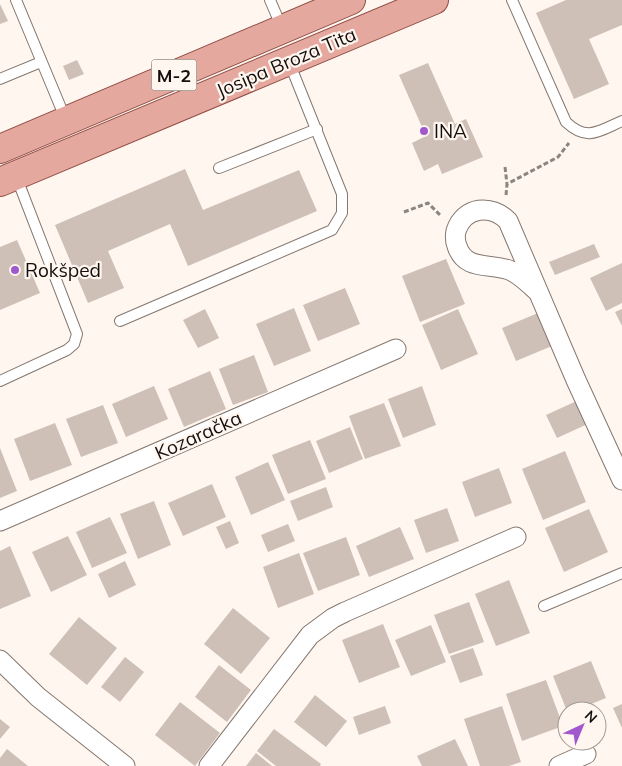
<svg xmlns="http://www.w3.org/2000/svg" width="622" height="766" font-family="Mulish,sans-serif">
<style>
.building{fill:#cec0b7}
.lines{fill:none;stroke-linecap:round;stroke-linejoin:round}
.service-casing{stroke:#84776f;stroke-width:12}
.minor-casing{stroke:#84776f;stroke-width:21}
.primary-casing{stroke:#8f4c42;stroke-width:30}
.path{stroke:#8b847f;stroke-width:3;stroke-dasharray:5 2.5;stroke-linecap:butt}
.service{stroke:#fff;stroke-width:10}
.minor{stroke:#fff;stroke-width:19}
.primary{stroke:#e4a89f;stroke-width:28}
.poi-dot{fill:#a058cc;stroke:#fff6f0;stroke-width:2}
.labels{text-anchor:middle;dominant-baseline:central;stroke-width:4.5;stroke-linejoin:round;paint-order:stroke}
.shield{fill:#fff6f0;stroke:#5a5450;stroke-width:1}
.shield-label{font-size:18px;font-weight:bold;fill:#130e0b}
.street-label{font-size:19px;fill:#130e0b;stroke:#fff6f0}
.poi-label{font-size:19px;fill:#130e0b;stroke:#fff6f0;text-anchor:start}
</style>
<rect width="100%" height="100%" fill="#fff6f0"/>
<path class="building" d="M566 0H622V25L589 39 609 84 574 99 536 13Z
M0 4 8 21 0 24Z
M77 60 84 74 69 80 63 66Z
M428 63 455 124 466 119 483 157 442 174 438 164 424 171 412 143 426 136 399 75Z
M185 169 203 210 299 170 317 211 188 266 170 224 108 251 124 288 88 303 55 225Z
M17 240 40 293 0 310V247Z
M594 244 600 257 555 275 549 262Z
M446 259 465 304 420 322 402 276Z
M622 263V303L606 311 590 278Z
M345 288 360 324 318 341 303 305Z
M294 308 311 351 274 366 256 324Z
M205 309 219 338 198 348 183 320Z
M458 309 478 354 441 370 422 325Z
M622 309V326L615 312Z
M538 313 552 346 516 361 502 328Z
M254 355 268 392 233 405 219 369Z
M210 371 226 409 184 427 168 389Z
M154 386 168 419 126 437 112 404Z
M422 386 436 425 403 438 388 399Z
M581 399 592 422 557 438 546 415Z
M384 403 401 446 365 459 349 416Z
M103 405 118 443 81 457 66 419Z
M55 423 72 465 30 481 14 439Z
M350 427 363 459 329 473 316 441Z
M310 440 326 479 288 494 272 455Z
M0 448 17 491 0 498Z
M565 451 586 502 543 520 522 469Z
M268 462 285 500 251 515 235 477Z
M499 468 512 503 475 517 462 482Z
M212 484 226 517 183 536 168 503Z
M326 487 333 507 298 521 290 501Z
M154 501 171 545 138 559 120 514Z
M447 508 459 541 426 553 414 520Z
M589 509 608 552 564 572 545 528Z
M110 517 127 553 92 568 76 532Z
M230 521 239 543 226 549 216 527Z
M288 524 295 541 268 552 261 535Z
M400 527 414 559 369 577 356 546Z
M68 536 87 575 51 592 32 552Z
M346 537 360 575 318 591 303 553Z
M10 546 31 596 0 609V551Z
M299 553 314 594 278 608 263 567Z
M125 561 136 585 109 598 98 574Z
M509 580 530 633 496 646 475 594Z
M469 602 484 642 449 654 434 615Z
M233 608 270 638 241 674 204 644Z
M79 617 117 648 87 685 49 654Z
M383 624 400 667 359 683 342 640Z
M431 625 446 662 411 676 395 640Z
M473 648 483 675 460 683 450 656Z
M125 657 144 672 120 702 101 687Z
M591 661 606 698 574 711H567L553 676Z
M219 665 251 690 227 722 195 697Z
M546 680 563 726 522 741 506 694Z
M315 695 347 721 326 747 294 722Z
M180 702 220 733 195 766 155 735Z
M622 704V728L613 708Z
M385 706 391 723 359 735 353 717Z
M502 706 521 762 509 766H480L464 719Z
M0 719 10 727 0 739Z
M274 729 321 764 320 766H276L257 751Z
M455 739 468 766H422L417 756Z
M7 749 28 766H0V758Z
M256 753 272 766H246Z"/>
<g class="lines">
<g class="service-casing">
<path id="service" d="M16 0 66 120
M270 0 282 28
M512 0 566 122C587 142 599 131 622 121
M0 79 41 62
M219 168 317 129
M120 321 332 230 342 213V194L289 62
M0 381 67 350 74 344 77 334 16 176
M544 606 622 573"/>
</g>
<g class="minor-casing">
<path id="minor" d="M537 291C529 284 520 274 509 270 489 263 465 271 457 246 455 241 455 236 456 231 464 206 492 204 508 221L576 380 622 480
M0 521 396 349
M0 660 38 697 125 766
M209 766 310 635 333 618 345 612 516 537
M559 766 586 754"/>
</g>
<g class="primary-casing">
<path id="primary" d="M0 149 351 0
M0 182 434 0"/>
</g>
<path class="path" d="M505 167 507 184
M506 195 507 184 558 157 569 143
M404 212 428 203 440 215"/>
<use href="#service" class="service"/>
<use href="#minor" class="minor"/>
<use href="#primary" class="primary"/>
</g>
<g class="poi-dot">
<circle cx="424" cy="131" r="5"/>
<circle cx="15" cy="270" r="5"/>
</g>
<g class="labels">
<rect class="shield" x="151.5" y="59.5" width="45" height="31" rx="4"/>
<g class="shield-label">
<text x="174" y="75">M-2</text>
</g>
<g class="street-label">
<text transform="translate(286 62) rotate(-23)">Josipa Broza Tita</text>
<text transform="translate(198 435) rotate(-24)">Kozaračka</text>
</g>
<g class="poi-label">
<text x="434" y="131">INA</text>
<text x="25" y="270">Rokšped</text>
</g>
</g>
<g transform="translate(582 726) rotate(44)"><circle r="24" fill="#fff6f0" stroke="#a19994"/>
<path d="M0-4L9 19L0 12L-9 19Z" fill="#a058cc"/>
<text y="-8" font-size="14" font-weight="bold" text-anchor="middle" fill="#130e0b">N</text>
</g>
</svg>
